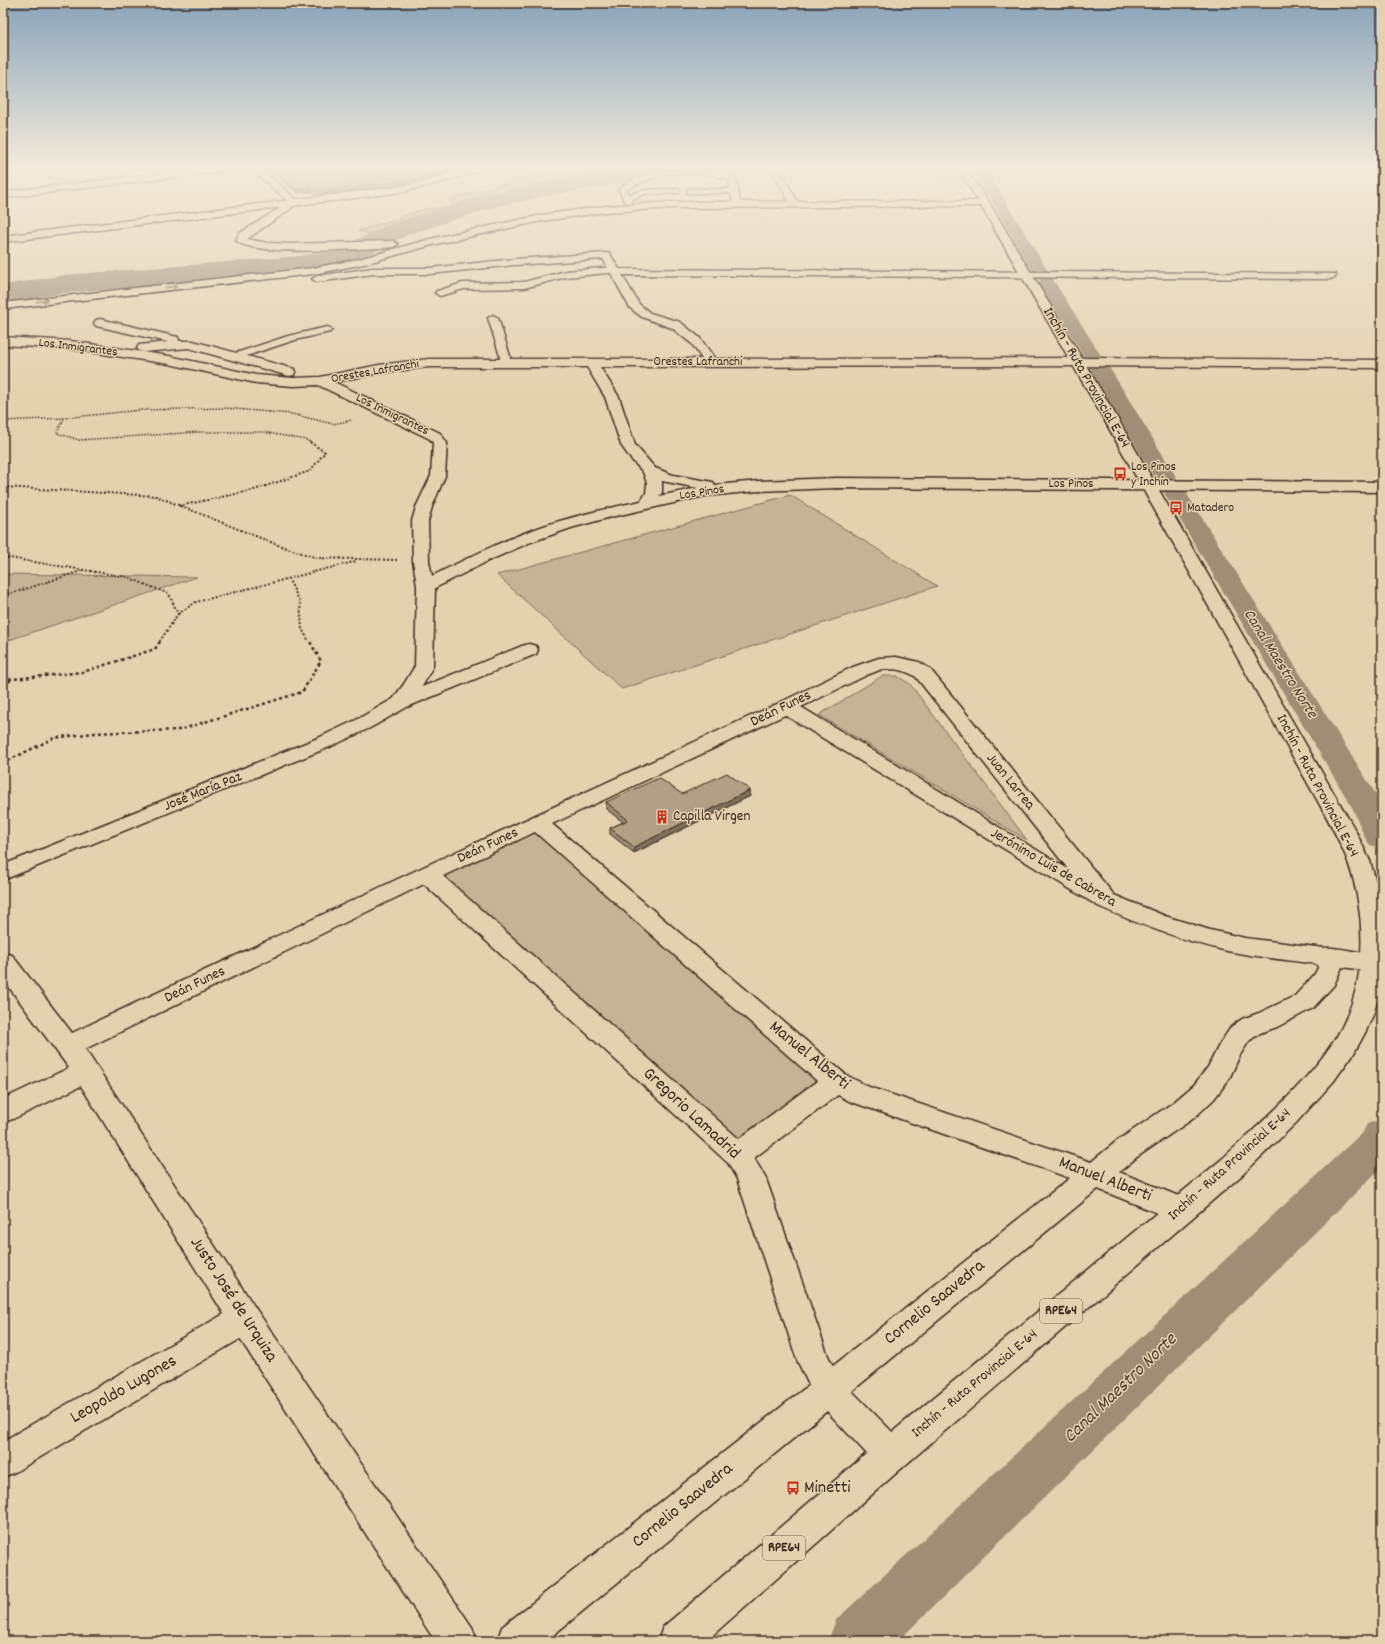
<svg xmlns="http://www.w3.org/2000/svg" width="1385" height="1644" font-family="Dekko,sans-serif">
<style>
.built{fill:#d5c2a2}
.green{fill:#c5b395;stroke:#806e5a}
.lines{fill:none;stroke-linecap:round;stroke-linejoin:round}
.canal{fill:#9f8d74;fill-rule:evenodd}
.river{fill:#9f8d74;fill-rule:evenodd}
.lane-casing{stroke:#3b2a1e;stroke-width:3}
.street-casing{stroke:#3b2a1e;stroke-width:3}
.secondary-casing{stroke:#3b2a1e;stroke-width:3}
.primary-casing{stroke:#3b2a1e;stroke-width:3}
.path-far2{stroke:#3b2a1e;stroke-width:1.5;stroke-dasharray:1.5 1.5;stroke-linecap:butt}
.path-far1{stroke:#3b2a1e;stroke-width:2;stroke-dasharray:2 2;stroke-linecap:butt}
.path{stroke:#3b2a1e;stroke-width:2.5;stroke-dasharray:3 3;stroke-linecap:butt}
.lane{fill:#e4d1af;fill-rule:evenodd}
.street{fill:#e4d1af;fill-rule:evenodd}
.secondary{fill:#e4d1af;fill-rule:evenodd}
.primary{fill:#e4d1af;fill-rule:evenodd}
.wall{fill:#998a72;stroke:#3b2a1e}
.shaded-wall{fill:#7d705c;stroke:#3b2a1e}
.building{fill:#b2a084;stroke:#3b2a1e}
.oneway{stroke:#907e66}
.labels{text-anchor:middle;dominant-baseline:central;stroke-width:3;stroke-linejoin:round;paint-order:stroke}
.far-street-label{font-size:13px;fill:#3b2a1e;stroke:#e4d1af}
.far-poi-label{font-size:13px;fill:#3b2a1e;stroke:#e4d1af;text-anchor:start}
.shield{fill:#e4d1af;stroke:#6e5c4a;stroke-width:1}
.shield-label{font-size:14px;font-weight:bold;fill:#3b2a1e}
.street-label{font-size:15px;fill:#3b2a1e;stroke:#e4d1af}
.poi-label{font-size:15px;fill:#3b2a1e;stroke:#e4d1af;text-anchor:start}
.water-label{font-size:16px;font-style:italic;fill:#4f3e2f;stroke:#e4d1af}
.near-street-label{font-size:18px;fill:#3b2a1e;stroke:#e4d1af}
.near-poi-label{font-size:18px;fill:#3b2a1e;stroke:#e4d1af;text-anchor:start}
.near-water-label{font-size:19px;font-style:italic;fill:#4f3e2f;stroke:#e4d1af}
</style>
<rect width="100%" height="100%" fill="#e4d1af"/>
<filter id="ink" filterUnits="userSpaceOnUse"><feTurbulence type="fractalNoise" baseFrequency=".025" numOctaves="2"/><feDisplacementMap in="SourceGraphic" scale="8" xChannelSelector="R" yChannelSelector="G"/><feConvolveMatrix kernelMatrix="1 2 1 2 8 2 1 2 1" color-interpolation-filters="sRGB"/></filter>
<g filter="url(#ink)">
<path class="built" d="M888 166H953L963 184Z"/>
<path class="green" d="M580 166H639L510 192 385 234 366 233 358 231 424 209 444 208 453 205 448 200 511 182Z
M790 495 937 586 622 689 497 575Z
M3 574 197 577 3 642Z
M882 676H897L910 684 1027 840 819 715Z
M538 823 836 1082 738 1155 427 874Z"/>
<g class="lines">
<path class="canal" d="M971 166H984L1048 271 1046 274 1040 276 1034 274Z
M1046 277 1052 278 1102 357 1100 361 1093 363 1086 361 1084 357 1038 282 1040 278Z
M1099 361 1106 363 1109 367 1178 480 1175 484 1182 486 1185 491 1382 804V848L1370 845 1365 838 1353 809 1163 491 1166 486 1159 485 1156 480 1089 367 1092 363Z
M1382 1119V1167L898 1641H828L836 1620 1363 1132 1367 1124Z"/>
<path class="river" d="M629 166H667L664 171 601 187 540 197 495 207 409 234 361 259 332 267 300 272 65 293 3 303V285L65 275 300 256 328 251 341 247 391 224 480 196 540 183 601 173Z"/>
<g class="lane-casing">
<path id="lane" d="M685 169H707L736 176 740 202 739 204H733L731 193H687V189H730L729 179C720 177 711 174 702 173 679 171 647 176 627 190L629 195C644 188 660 189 676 189H679V193L645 194 631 200V203H628L624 201 619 189C633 175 666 171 685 169Z
M775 171H778L782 173 799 205 798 207H792L791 205 774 173Z
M615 267 618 268 619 270 618 272 566 277 524 288 464 289 440 296 435 293 437 291 463 283 524 282 566 271Z
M493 315 498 318 510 356 509 365 505 366 500 363V356L488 318Z
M327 327 330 328 332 330 330 332 295 340 234 360 229 357 230 355 288 336Z"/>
</g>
<g class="street-casing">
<path id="street" d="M474 166H487L486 168 428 186 395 193 3 242V236L395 187 423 182Z
M606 253 610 254 619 269 1335 274 1336 276 1331 279 622 275 639 304 650 313 680 322 700 338 715 359 1077 358 1382 360V368L1077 366 600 367 619 397 635 445 655 468 673 475 713 482 715 485 759 481 836 478 1382 482V492L836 488 759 491 705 496 611 517 571 528 531 542 488 561 435 588 433 666 422 687 522 646 529 644 536 646 538 650 536 654 407 707 370 728 332 746 3 880V865L318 738 356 720 393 699 404 684 415 666 417 586 413 561 412 521 416 507 431 476 433 443 430 439 318 385 293 386 256 383 169 364 70 349 3 345V337L70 341 169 356 256 375 293 378 320 377 379 365 429 359H702L692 344 672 328 642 317 630 308 603 259 515 265 430 274H373L317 282 312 279 317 276 373 268H430L515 259ZM429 367H587L605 397 621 445 630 458 643 472 647 483 646 493 641 501C605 509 569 517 535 529 499 542 466 559 432 576L429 561 428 521 432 507 445 476 447 443 440 433 334 382 379 373ZM662 481 698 488 659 496 662 493Z
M100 319 178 337 179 341H193L294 369 295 372 294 375 289 376 189 348 143 352 139 351 137 348 139 345 168 342 96 326 94 323 96 320Z
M896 657 919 662 930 669 1114 895 1165 916 1210 930 1245 938 1324 948C1331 946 1372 954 1381 957L1382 959 1381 969 1372 971 1342 967 1334 985 1313 1008 1277 1027 1260 1033 1249 1041 1240 1055 1229 1079 1214 1099 1194 1118 1137 1157 1119 1172 1191 1201 1195 1210 1191 1219 1180 1222 1098 1189 852 1391 903 1443 908 1455 903 1467 891 1472 879 1467 827 1411 546 1641H497L502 1627 809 1385 797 1360 737 1179 728 1163 424 884 85 1049 256 1309 472 1627 477 1641H435L240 1339 15 1472 3 1477V1441L224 1314 81 1086 13 1119 3 1122V1099L69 1068 3 979V953L12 955 72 1033 419 869 779 703 853 667 879 658ZM882 669C896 669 904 669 916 677L1068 869 801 707 867 675ZM785 715 1098 906C1139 925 1182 940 1227 951 1257 957 1287 960 1317 964L1318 968 1314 975 1295 996 1259 1013 1242 1019 1231 1027 1219 1045 1208 1067 1194 1085 1174 1102 1117 1141 1091 1162 869 1087 846 1075 552 824ZM535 832 817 1081 739 1139 443 876ZM838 1095 849 1101 1070 1178 833 1366 828 1356 766 1179 754 1158Z"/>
</g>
<g class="secondary-casing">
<path id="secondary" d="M221 166H247L243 169 3 198V192Z
M250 166H258L298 201 289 210 247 239 268 243 289 244 393 241 398 244 393 247 380 248C355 249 250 257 236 240L240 233 283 206 288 201 251 169Z
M985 201 988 202 990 204 988 206 675 208 606 212 542 221 436 244 364 264 313 274 3 309V303L313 268 359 259 434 238 542 215 606 206 675 202Z"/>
</g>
<g class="primary-casing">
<path id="primary" d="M955 166H964L990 204 1115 414 1355 830 1370 861 1382 903V983L1373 1015 1366 1031 1354 1053 1333 1082 1296 1123 1242 1175 903 1467 706 1641H658L663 1627 879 1443 1222 1159C1262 1122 1304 1086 1334 1041 1368 988 1368 917 1347 859 1337 835 1324 812 1311 789L1101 414 980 204 962 175Z
M1346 166H1382L1378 169H1350Z"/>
</g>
<path class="path-far2" d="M64 418 57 433 79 440 199 432H263L306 440 310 442
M3 421 64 418 141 410 224 408 292 414 333 424 352 420"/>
<path class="path-far1" d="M3 487 156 496 278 545 317 558 397 560
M179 506 254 490 310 471 325 452 308 441
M3 557 127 577 169 594 178 614 160 641
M288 578 300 602 302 629 309 641
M3 594 13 593 84 570
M178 614 196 602 357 561"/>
<path class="path" d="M3 680 83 672 155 649 161 640
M3 685 11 680
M3 763 54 738 94 733 179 730 302 692 321 661 309 640"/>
<use href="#lane" class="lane"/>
<use href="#street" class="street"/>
<use href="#secondary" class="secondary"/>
<use href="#primary" class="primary"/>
</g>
<path class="wall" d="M265 166H444L452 171 395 186 319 194H314L310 191 298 193 265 167Z
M750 790V796L634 853 610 834V828L623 822 606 809V802Z"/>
<path class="shaded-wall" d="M452 168V171L395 186 319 194V191Z
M310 187V191L298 193 297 189Z
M750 790V796L634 853V847Z"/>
<path class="building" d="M267 166H444L452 168 394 182 319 191 313 190 310 187 297 189Z
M727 773 750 790 634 847 610 828 628 820 606 802 659 778 682 794Z"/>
<defs><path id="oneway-shaft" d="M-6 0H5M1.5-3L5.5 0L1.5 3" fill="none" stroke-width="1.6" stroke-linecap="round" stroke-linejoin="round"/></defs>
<g class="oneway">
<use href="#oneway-shaft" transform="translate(171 287) rotate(-6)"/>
<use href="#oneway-shaft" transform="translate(42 301) rotate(-7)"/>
</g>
</g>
<linearGradient id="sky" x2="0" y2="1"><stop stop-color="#8ba4ba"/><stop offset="0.42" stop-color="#f3eadb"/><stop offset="1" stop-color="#f3eadb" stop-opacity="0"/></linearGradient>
<rect width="1385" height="396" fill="url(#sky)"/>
<defs>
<g id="bus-bare" transform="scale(1.08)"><path d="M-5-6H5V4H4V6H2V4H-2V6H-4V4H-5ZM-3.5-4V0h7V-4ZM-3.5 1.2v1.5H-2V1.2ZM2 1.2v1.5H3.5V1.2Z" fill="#c8321e" stroke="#e4d1af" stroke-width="2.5" paint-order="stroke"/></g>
<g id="building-bare" transform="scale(1.08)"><path d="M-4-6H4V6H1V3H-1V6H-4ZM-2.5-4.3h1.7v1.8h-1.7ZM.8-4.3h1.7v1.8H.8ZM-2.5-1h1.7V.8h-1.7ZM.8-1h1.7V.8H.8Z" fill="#c8321e" stroke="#e4d1af" stroke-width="2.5" paint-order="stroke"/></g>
</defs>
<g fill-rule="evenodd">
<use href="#bus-bare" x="1120" y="474"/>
<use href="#bus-bare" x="1176" y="508"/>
<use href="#building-bare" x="662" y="817"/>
<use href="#bus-bare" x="793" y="1488"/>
</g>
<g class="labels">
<g class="far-street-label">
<text transform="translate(78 348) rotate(7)">Los Inmigrantes</text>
<text x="698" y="362">Orestes Lafranchi</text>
<text transform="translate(375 372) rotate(-10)">Orestes Lafranchi</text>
<text transform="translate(392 415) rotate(26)">Los Inmigrantes</text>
<text x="1071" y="484">Los Pinos</text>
<text transform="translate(702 493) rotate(-9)">Los Pinos</text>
</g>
<g class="far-poi-label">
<text x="1131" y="467">Los Pinos<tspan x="1131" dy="15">y Inchín</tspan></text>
<text x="1187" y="508">Matadero</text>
</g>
<g class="shield">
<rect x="1040" y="1299" width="42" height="24" rx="3"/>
<rect x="763" y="1536" width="42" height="24" rx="3"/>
</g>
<g class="shield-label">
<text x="1061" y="1311">RPE64</text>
<text x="784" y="1548">RPE64</text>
</g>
<g class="street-label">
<text transform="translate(1086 378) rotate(60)">Inchín - Ruta Provincial E-64</text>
<text transform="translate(781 709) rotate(-26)">Deán Funes</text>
<text transform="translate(1010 782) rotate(51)">Juan Larrea</text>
<text transform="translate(1317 786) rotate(62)">Inchín - Ruta Provincial E-64</text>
<text transform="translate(203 792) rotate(-22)">José María Paz</text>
<text transform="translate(488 846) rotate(-25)">Deán Funes</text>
<text transform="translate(1053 868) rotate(30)">Jerónimo Luis de Cabrera</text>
<text transform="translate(195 985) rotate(-26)">Deán Funes</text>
<text transform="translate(1230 1165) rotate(-42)">Inchín - Ruta Provincial E-64</text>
<text transform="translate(975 1384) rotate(-40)">Inchín - Ruta Provincial E-64</text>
</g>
<g class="poi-label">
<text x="673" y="817">Capilla Virgen</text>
</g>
<g class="water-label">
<text transform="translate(1280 664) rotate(58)">Canal Maestro Norte</text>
</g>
<g class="near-street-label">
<text transform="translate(809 1056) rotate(39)">Manuel Alberti</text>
<text transform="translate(691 1114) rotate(43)">Gregorio Lamadrid</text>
<text transform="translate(1105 1180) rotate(21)">Manuel Alberti</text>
<text transform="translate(233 1300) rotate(57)">Justo José de Urquiza</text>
<text transform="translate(935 1303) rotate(-39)">Cornelio Saavedra</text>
<text transform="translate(124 1390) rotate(-30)">Leopoldo Lugones</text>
<text transform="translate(683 1506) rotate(-39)">Cornelio Saavedra</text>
</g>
<g class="near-poi-label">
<text x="804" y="1488">Minetti</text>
</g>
<g class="near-water-label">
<text transform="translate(1121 1389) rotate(-44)">Canal Maestro Norte</text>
</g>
</g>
<rect width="1385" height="1644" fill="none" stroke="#e4d1af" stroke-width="16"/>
<rect x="8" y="8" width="1369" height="1628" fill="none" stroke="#3b2a1e" stroke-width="1.5" filter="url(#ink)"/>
</svg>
